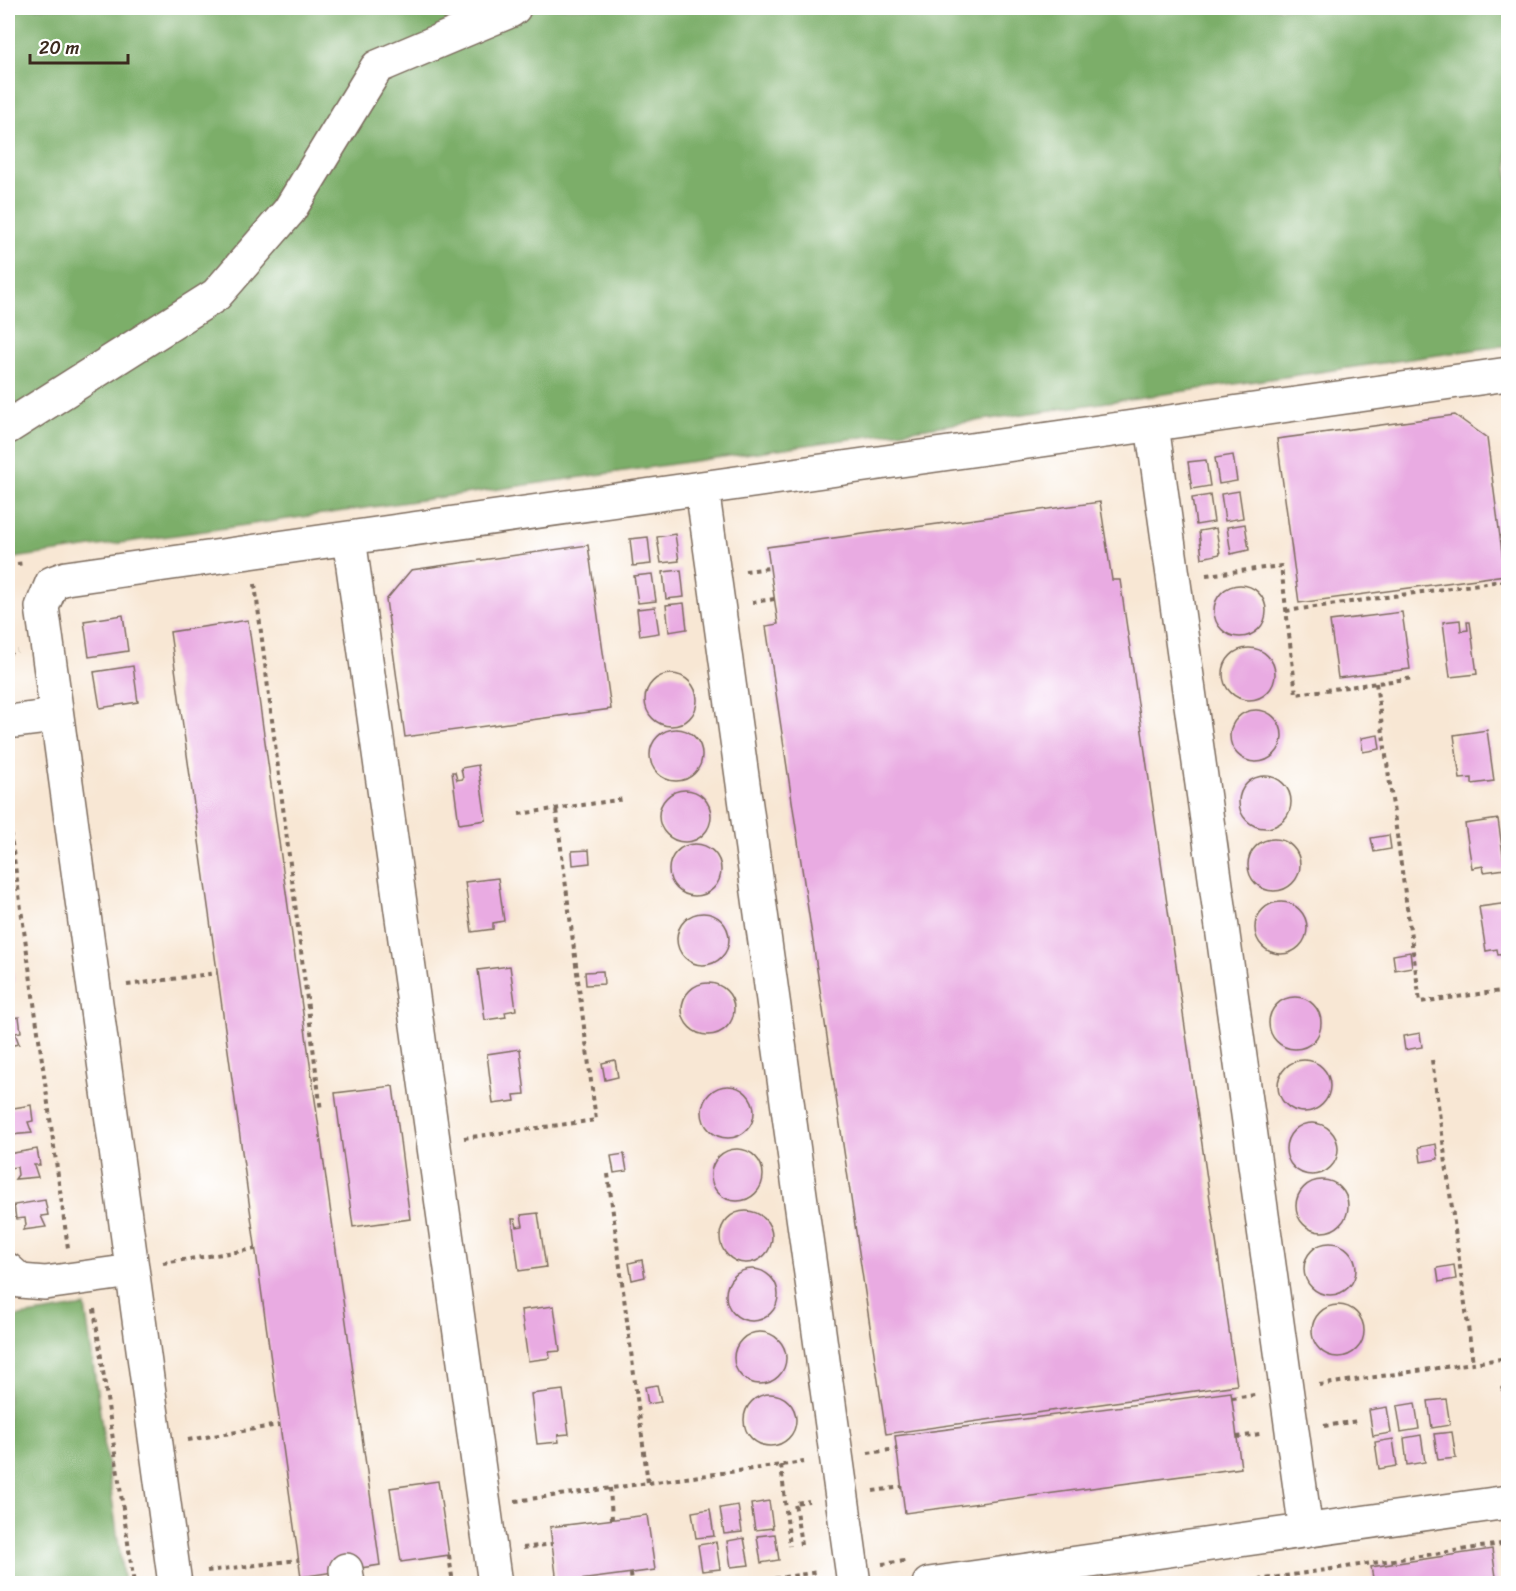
<svg xmlns="http://www.w3.org/2000/svg" width="1516" height="1591" font-family="Sriracha,sans-serif">
<style>
.forest{fill:#7bae69;stroke:#5b6c44;stroke-width:1.5}
.building{fill:#e9abe2}
.lines{fill:none;stroke-linecap:round;stroke-linejoin:round}
.minor-casing{stroke:#7d6c5e;stroke-width:36}
.path{stroke:#7d6c5e;stroke-width:4;stroke-dasharray:4.5 4.5;stroke-linecap:butt}
.minor{stroke:#fff;stroke-width:33}
</style>
<rect width="100%" height="100%" fill="#fff"/>
<filter id="ink" filterUnits="userSpaceOnUse"><feTurbulence type="fractalNoise" baseFrequency=".0167" numOctaves="2"/><feDisplacementMap in="SourceGraphic" scale="12" xChannelSelector="R" yChannelSelector="G"/><feConvolveMatrix kernelMatrix="1 2 1 2 8 2 1 2 1" color-interpolation-filters="sRGB"/></filter>
<filter id="wash" filterUnits="userSpaceOnUse"><feTurbulence type="fractalNoise" baseFrequency=".008" numOctaves="4" result="noise"/><feDisplacementMap in="SourceGraphic" scale="24" xChannelSelector="R" yChannelSelector="G"/><feGaussianBlur stdDeviation="1.35" result="paint"/><feColorMatrix in="noise" values="0 0 0 0 0 0 0 0 0 0 0 0 0 0 0 0 0 1.4 0 .05"/><feComposite in="paint" operator="in"/></filter>
<g filter="url(#wash)">
<rect width="100%" height="100%" fill="#f8e7d4"/>
<path class="forest" d="M8 8H1508V345L8 559Z
M85 1306 124 1583H8V1318Z"/>
<g id="blocks">
<path class="building" d="M1455 415 1487 438 1505 575 1299 603 1277 439Z
M1233 455 1237 481 1219 484 1215 458Z
M1206 460 1210 486 1192 489 1188 462Z
M1239 491 1243 518 1225 521 1221 494Z
M1210 495 1214 522 1196 525 1192 498Z
M1100 502 1112 580H1120L1237 1385 886 1434 766 626 778 624 767 547Z
M1245 524 1249 550 1231 554 1227 527Z
M1216 528 1220 554 1202 558 1199 531Z
M675 534 679 561 661 563 657 537Z
M648 537 651 564 633 566 630 539Z
M588 545 611 709 405 737 386 600 411 570Z
M681 570 684 597 666 599 663 572Z
M652 574 656 601 638 603 634 576Z
M1214 611a26 26 0 1 1 52 0a26 26 0 1 1-52 0Z
M684 603 687 629 669 632 666 605Z
M655 607 659 633 640 636 637 609Z
M1402 612 1410 669 1338 678 1330 621Z
M123 615 128 651 89 657 84 621Z
M248 620 380 1565 301 1577 170 632Z
M1460 620 1461 631 1468 630 1467 622H1470L1477 674 1450 677 1443 622Z
M1223 674a26 26 0 1 1 52 0a26 26 0 1 1-52 0Z
M133 666 138 702 100 708 94 672Z
M645 700a26 26 0 1 1 52 0a26 26 0 1 1-52 0Z
M1230 736a26 26 0 1 1 52 0a26 26 0 1 1-52 0Z
M650 755a26 26 0 1 1 52 0a26 26 0 1 1-52 0Z
M1487 730 1494 781 1472 784V778L1460 779 1454 735Z
M1378 735 1380 749 1363 752 1361 738Z
M478 765 486 820 459 824 452 772H455L457 780 463 779 461 768Z
M1239 802a26 26 0 1 1 52 0a26 26 0 1 1-52 0Z
M659 816a26 26 0 1 1 52 0a26 26 0 1 1-52 0Z
M1498 819 1505 869 1484 872 1483 866 1472 868 1465 824Z
M1389 835 1391 849 1374 852 1371 838Z
M1248 865a26 26 0 1 1 52 0a26 26 0 1 1-52 0Z
M669 870a26 26 0 1 1 52 0a26 26 0 1 1-52 0Z
M589 850 590 863 573 865 572 851Z
M498 878 504 921 493 923V929L472 932 465 882Z
M1255 928a26 26 0 1 1 52 0a26 26 0 1 1-52 0Z
M1508 903V954L1498 955 1497 949 1486 951 1479 907Z
M677 939a26 26 0 1 1 52 0a26 26 0 1 1-52 0Z
M1410 952 1412 967 1395 970 1393 955Z
M510 966 516 1010 505 1012 506 1017 485 1020 478 970Z
M12 968 14 983 8 984V969Z
M603 971 604 984 586 985 585 972Z
M682 1009a26 26 0 1 1 52 0a26 26 0 1 1-52 0Z
M1269 1023a26 26 0 1 1 52 0a26 26 0 1 1-52 0Z
M19 1017 21 1032 15 1033 19 1044 8 1046V1019Z
M1420 1033 1422 1047 1405 1050 1403 1036Z
M520 1049 525 1094 514 1095 515 1101 493 1104 487 1054Z
M615 1060 618 1077 605 1080 602 1063Z
M1278 1086a26 26 0 1 1 52 0a26 26 0 1 1-52 0Z
M1508 1074V1101H1507L1504 1075Z
M393 1086 410 1219 353 1227 335 1093Z
M702 1112a26 26 0 1 1 52 0a26 26 0 1 1-52 0Z
M31 1105 33 1121 28 1122 32 1133 9 1135 12 1131 10 1124H8V1109Z
M1286 1149a26 26 0 1 1 52 0a26 26 0 1 1-52 0Z
M1436 1144 1438 1159 1421 1162 1419 1147Z
M37 1149 40 1165H34L38 1177 15 1179 18 1175 17 1167 8 1168V1154Z
M711 1175a26 26 0 1 1 52 0a26 26 0 1 1-52 0Z
M624 1154 627 1171 614 1173 611 1156Z
M1296 1206a26 26 0 1 1 52 0a26 26 0 1 1-52 0Z
M45 1200 48 1215 41 1216 46 1227 23 1230 26 1225 25 1218 16 1219 14 1205Z
M720 1237a26 26 0 1 1 52 0a26 26 0 1 1-52 0Z
M538 1213 546 1267 519 1271 512 1219H515L517 1227 523 1226 521 1215Z
M1304 1269a26 26 0 1 1 52 0a26 26 0 1 1-52 0Z
M642 1260 645 1277 632 1280 629 1263Z
M1454 1265 1456 1279 1439 1282 1437 1268Z
M726 1295a26 26 0 1 1 52 0a26 26 0 1 1-52 0Z
M1312 1331a26 26 0 1 1 52 0a26 26 0 1 1-52 0Z
M554 1306 560 1351 549 1352 550 1358 528 1361 521 1310Z
M734 1358a26 26 0 1 1 52 0a26 26 0 1 1-52 0Z
M657 1385 661 1402 648 1404 645 1387Z
M1508 1386V1424H1507L1502 1387Z
M563 1390 569 1434 558 1435 559 1442 537 1444 531 1394Z
M1231 1392 1241 1468 905 1513 895 1436Z
M744 1420a26 26 0 1 1 52 0a26 26 0 1 1-52 0Z
M1446 1399 1450 1425 1432 1428 1428 1401Z
M1415 1403 1419 1429 1401 1432 1397 1406Z
M1387 1407 1391 1433 1373 1436 1369 1410Z
M1452 1432 1456 1458 1438 1460 1434 1434Z
M1421 1435 1425 1462 1407 1465 1404 1438Z
M1393 1439 1397 1466 1379 1469 1375 1442Z
M438 1481 449 1555 401 1562 390 1488Z
M769 1501 773 1528 755 1530 751 1504Z
M738 1505 742 1532 724 1534 720 1508Z
M710 1509 714 1536 696 1538 692 1512Z
M647 1515 655 1570 557 1583 550 1527Z
M775 1534 779 1560 761 1563 757 1536Z
M744 1538 749 1565 731 1567 727 1541Z
M716 1542 720 1569 702 1571 698 1545Z
M1492 1549 1497 1584H1374L1371 1567Z"/>
</g>
</g>
<g filter="url(#ink)">
<use href="#blocks" fill-opacity="0" stroke="#7d6c5e" stroke-width="1.5"/>
<g class="lines">
<g class="minor-casing">
<path id="minor" d="M1152 425 1306 1531
M8 427 216 295 289 211 377 67 510 11 514 8
M702 488 854 1584
M349 538 495 1584
M8 722 56 716
M8 1270 20 1281 45 1283 132 1271
M346 1570 348 1584
M175 1584 45 628 42 607 52 583 66 578 1508 374
M929 1584 1508 1502"/>
</g>
<path class="path" d="M8 565 25 563
M745 571 770 568
M1206 575 1281 566 1296 694 1414 678
M255 584 321 1111
M752 602 775 599
M1286 611 1508 580
M8 653 17 651
M1376 683 1420 1002 1508 990
M519 814 625 799
M8 815 68 1248
M127 985 217 973
M1432 1060 1473 1363
M464 1138 596 1120 556 809
M608 1174 648 1483
M163 1263 255 1249
M94 1309 134 1584
M1319 1385 1508 1358
M1232 1398 1255 1395
M1324 1426 1358 1421
M1237 1437 1260 1434
M188 1440 279 1425
M868 1453 897 1449
M781 1465 790 1546
M610 1488 612 1519
M873 1491 902 1487
M515 1501 804 1462
M801 1545 795 1503 809 1501
M523 1548 552 1544
M449 1555 453 1584
M882 1564 905 1561
M207 1571 298 1560
M631 1574 632 1584
M739 1584 818 1572
M1231 1584 1508 1543"/>
<use href="#minor" class="minor"/>
</g>
</g>
<rect width="1516" height="1591" fill="none" stroke="#fff" stroke-width="30"/>
<path d="M30 54v9h98v-9" fill="none" stroke="#3b2a1e" stroke-width="3"/>
<text x="39" y="54" font-size="18" fill="#3b2a1e" stroke="#ffffff" stroke-width="4.5" paint-order="stroke">20 m</text>
</svg>
